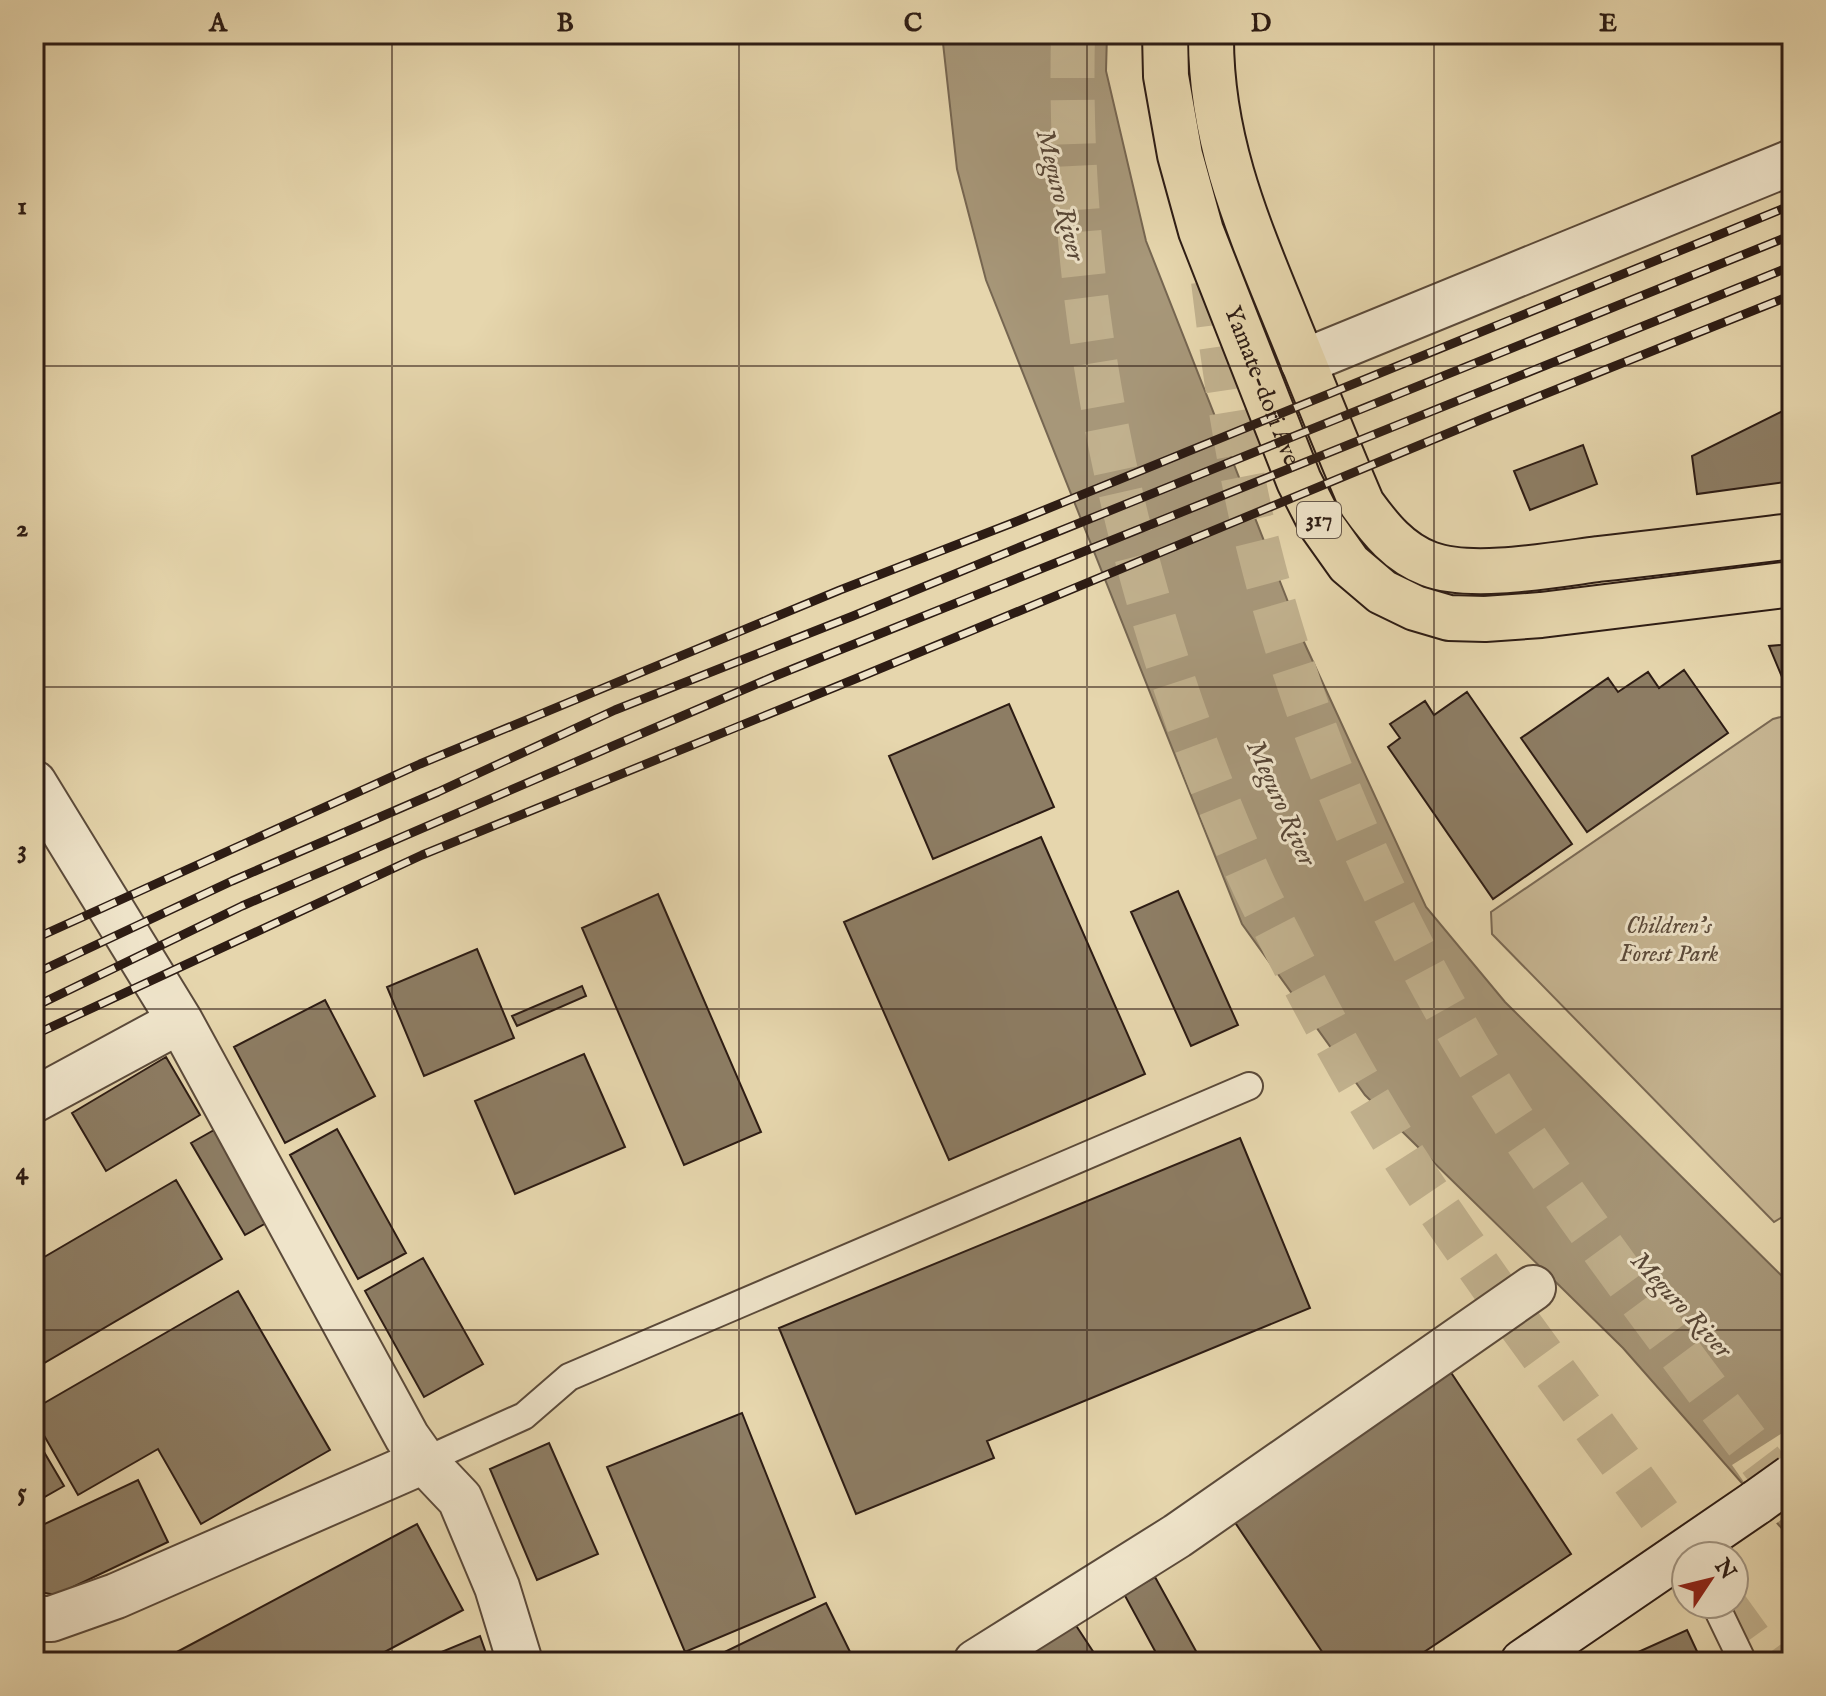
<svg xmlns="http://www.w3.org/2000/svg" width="1826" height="1696" font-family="'IM FELL English',serif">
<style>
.green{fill:#c7b693;stroke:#7a6954;stroke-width:2}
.water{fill:#a79779;stroke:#766651;stroke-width:2}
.pier{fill:#e6d6ad}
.building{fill:#8d7d64;stroke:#2d1c14;stroke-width:2}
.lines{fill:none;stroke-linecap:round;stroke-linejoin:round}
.highway-tunnel{stroke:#c1b18e;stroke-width:44;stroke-dasharray:44 22;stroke-linecap:butt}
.lane-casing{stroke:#5b4a3a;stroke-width:30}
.street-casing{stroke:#5b4a3a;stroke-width:48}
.secondary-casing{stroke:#2d1c14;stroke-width:48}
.primary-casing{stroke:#2d1c14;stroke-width:48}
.lane{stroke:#efe4ca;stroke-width:26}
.street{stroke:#efe4ca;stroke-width:44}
.secondary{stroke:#efe4ca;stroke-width:44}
.primary{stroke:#e6d6ad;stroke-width:44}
.rail-casing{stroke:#2d1c14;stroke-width:9}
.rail{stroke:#efe4ca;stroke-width:6;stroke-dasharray:18;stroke-linecap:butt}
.secondary-bridge-casing{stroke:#2d1c14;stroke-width:48;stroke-linecap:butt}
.secondary-bridge{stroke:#efe4ca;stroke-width:44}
.grid{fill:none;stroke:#2d1c14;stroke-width:2;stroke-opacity:0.55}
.labels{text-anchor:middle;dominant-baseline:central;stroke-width:6;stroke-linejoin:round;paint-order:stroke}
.shield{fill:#efe4ca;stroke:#67584b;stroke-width:2}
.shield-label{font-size:22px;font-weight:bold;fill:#2d1c14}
.street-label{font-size:24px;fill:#2d1c14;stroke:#efe4ca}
.park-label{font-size:24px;font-style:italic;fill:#5b4a3a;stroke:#efe4ca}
.water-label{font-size:26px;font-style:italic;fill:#584737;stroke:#efe4ca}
.neatline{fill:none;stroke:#2d1c14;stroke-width:3}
.grid-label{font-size:26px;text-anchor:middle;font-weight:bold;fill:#2d1c14}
</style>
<rect width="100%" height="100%" fill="#e6d6ad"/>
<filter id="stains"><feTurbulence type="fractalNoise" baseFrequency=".0025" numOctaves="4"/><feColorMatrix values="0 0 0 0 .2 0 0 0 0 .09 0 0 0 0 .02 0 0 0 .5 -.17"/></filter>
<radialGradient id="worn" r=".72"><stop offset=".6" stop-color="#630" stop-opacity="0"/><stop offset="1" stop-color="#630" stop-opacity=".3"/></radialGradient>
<path class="green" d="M1792 714V1211L1774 1222 1492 934 1491 912 1773 719Z"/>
<path class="water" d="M942 34H1107L1106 71 1146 241 1303 640 1426 907 1505 1002 1792 1286V1540L1623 1348 1365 1095 1242 924 986 280 957 169Z"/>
<path class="pier" d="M1792 1427V1512L1774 1525 1732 1465Z"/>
<path class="building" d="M1774 34H1792V45L1776 36Z
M1791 407 1792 481 1697 494 1692 456Z
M1583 445 1597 484 1530 510 1514 471Z
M1792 644V673L1782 677 1769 646Z
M1684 670 1728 733 1587 832 1521 738 1608 678 1618 692 1648 672 1659 688Z
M1467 692 1572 844 1493 899 1388 747 1400 738 1390 724 1425 701 1434 715Z
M1009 704 1054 807 933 859 889 756Z
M1041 837 1145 1074 949 1160 844 922Z
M1178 891 1238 1025 1191 1046 1131 912Z
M658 894 761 1132 684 1165 582 928Z
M477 949 514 1038 424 1076 387 987Z
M582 986 586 996 517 1026 512 1016Z
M325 1000 375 1096 285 1143 234 1047Z
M584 1054 625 1147 515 1194 475 1101Z
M166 1057 200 1115 106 1171 72 1113Z
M337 1129 406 1253 358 1279 290 1155Z
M214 1130 268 1222 245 1235 191 1143Z
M1240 1138 1310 1308 987 1441 994 1458 856 1514 779 1328Z
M176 1180 222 1259 34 1369V1263Z
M423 1258 483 1364 424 1397 365 1291Z
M238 1291 330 1450 201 1524 158 1449 78 1495 34 1418V1409Z
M1450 1371 1571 1554 1409 1662H1329L1232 1518Z
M742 1413 815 1597 685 1652 607 1467Z
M34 1435 64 1486 34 1503Z
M549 1443 598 1554 537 1580 490 1469Z
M138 1480 168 1542 56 1595 34 1591V1529Z
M417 1524 463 1610 366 1662H158Z
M1155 1577 1202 1662H1161L1124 1594Z
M826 1603 855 1662H704Z
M1073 1621 1100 1662H1038L1030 1650Z
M1687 1630 1702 1662H1616Z
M480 1636 488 1659 480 1662H436L434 1655Z"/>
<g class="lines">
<path class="highway-tunnel" d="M1073 34C1066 324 1132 614 1250 877 1260 900 1273 923 1284 945 1315 1005 1347 1065 1382 1122 1420 1185 1463 1244 1505 1304 1566 1388 1628 1472 1689 1556
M1213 281C1224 372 1237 463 1260 553 1306 735 1384 910 1482 1071 1511 1120 1545 1167 1578 1214 1648 1312 1720 1407 1792 1502
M1724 1604 1766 1662"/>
<g class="lane-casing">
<path id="lane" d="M424 1461 524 1416 569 1377 1249 1086
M1715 1604 1743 1662"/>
</g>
<g class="street-casing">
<path id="street" d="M1303 362 1792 162
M34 783 180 1021 407 1437 424 1461 460 1499 497 1587 520 1662
M34 1100 180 1021
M34 1619H51L116 1596 424 1461
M976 1662 1177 1536 1533 1288"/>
</g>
<g class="secondary-casing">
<path id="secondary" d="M1523 1662 1757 1502"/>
</g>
<g class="primary-casing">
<g id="primary">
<path id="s1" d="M1165 34 1166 76 1180 155 1201 231 1299 481 1322 526 1349 564 1382 592 1415 608 1449 618 1485 619 1541 615 1792 584"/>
<path d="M1211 34C1210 140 1248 226 1287 322 1312 383 1336 444 1362 504 1380 529 1399 553 1429 564 1471 580 1553 565 1598 559 1663 552 1727 544 1792 536"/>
</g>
</g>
<use href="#lane" class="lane"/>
<use href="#street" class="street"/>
<use href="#secondary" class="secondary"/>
<use href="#primary" class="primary"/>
<g class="rail-casing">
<path id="rail" d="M34 939 420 764 840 590 1015 522 1792 205
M34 974 232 881 438 792 615 710 853 616 1025 545 1792 235
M34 1007 242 906 775 676 1792 266
M34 1035 422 855 855 679 1485 418 1792 295"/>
</g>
<use href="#rail" class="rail"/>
<g class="secondary-bridge-casing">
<path id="secondary-bridge" d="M1757 1502 1792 1477"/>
</g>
<use href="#secondary-bridge" class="secondary-bridge"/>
</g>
<path class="grid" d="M392 34V1662M739 34V1662M1087 34V1662M1434 34V1662M34 366H1792M34 687H1792M34 1009H1792M34 1330H1792"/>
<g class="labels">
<rect class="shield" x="1297" y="502" width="44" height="36" rx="6"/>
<g class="shield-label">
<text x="1319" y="520">317</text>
</g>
<g class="street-label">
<text stroke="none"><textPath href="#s1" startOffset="370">Yamate-dori Ave.</textPath></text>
</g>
<g class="park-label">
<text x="1669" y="926">Children's<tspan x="1669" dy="28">Forest Park</tspan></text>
</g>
<g class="water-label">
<text transform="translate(1060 195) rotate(76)">Meguro River</text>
<text transform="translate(1281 803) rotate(66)">Meguro River</text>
<text transform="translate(1681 1305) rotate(47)">Meguro River</text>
</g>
</g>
<rect width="1826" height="1696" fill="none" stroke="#e6d6ad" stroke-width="88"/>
<g transform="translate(1710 1580) rotate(55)"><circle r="38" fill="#efe4ca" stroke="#a19481" stroke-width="2"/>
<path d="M0-6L14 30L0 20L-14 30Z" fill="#8f2418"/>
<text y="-12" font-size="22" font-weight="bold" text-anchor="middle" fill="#2d1c14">N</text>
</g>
<rect x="44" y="44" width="1738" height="1608" class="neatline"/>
<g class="grid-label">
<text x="218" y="31">A</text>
<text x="565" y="31">B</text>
<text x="913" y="31">C</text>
<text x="1261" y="31">D</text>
<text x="1608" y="31">E</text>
<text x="22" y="214">1</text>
<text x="22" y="536">2</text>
<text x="22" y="857">3</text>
<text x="22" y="1179">4</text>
<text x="22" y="1500">5</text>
</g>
<rect width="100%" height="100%" filter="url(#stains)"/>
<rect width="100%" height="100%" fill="url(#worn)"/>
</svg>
